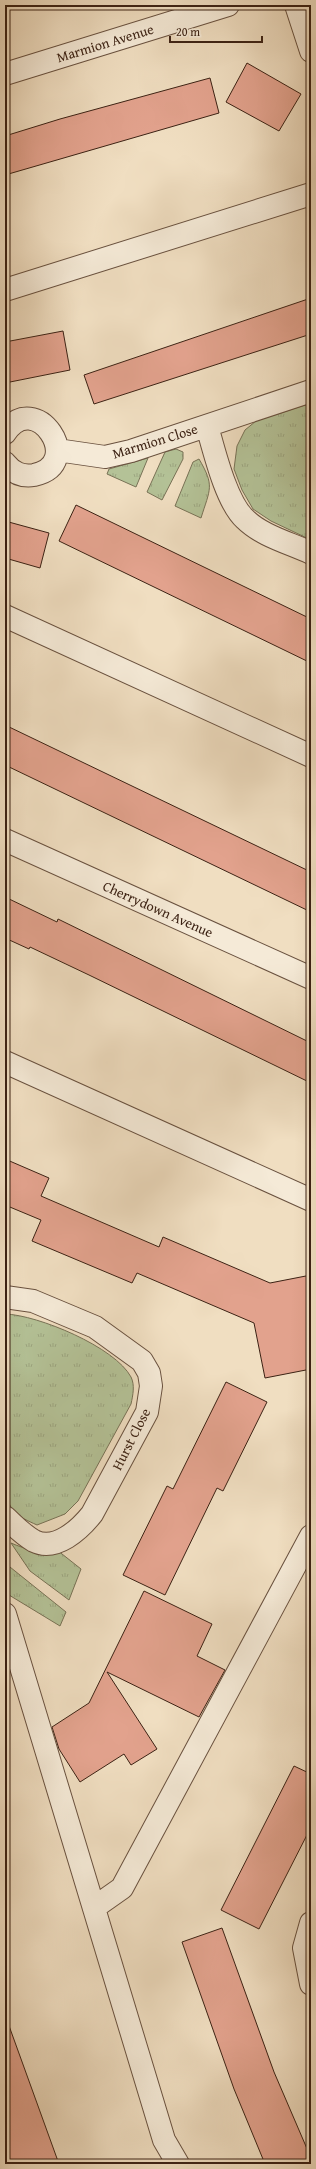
<svg xmlns="http://www.w3.org/2000/svg" width="316" height="2169" font-family="'Gentium Book Plus',serif">
<style>
.grass{fill:url(#grass-tufts);stroke:#787256}
.building{fill:#e2a28d;stroke:#3c2214}
.lines{fill:none;stroke-linecap:round;stroke-linejoin:round}
.minor-casing{stroke:#69513f;stroke-width:24}
.minor{stroke:#f5ead7;stroke-width:22}
.labels{text-anchor:middle;dominant-baseline:central;stroke-width:3;stroke-linejoin:round;paint-order:stroke}
.street-label{font-size:14px;fill:#3c2214;stroke:#f5ead7}
</style>
<defs>
<pattern id="grass-tufts" width="24" height="20" patternUnits="userSpaceOnUse"><rect width="24" height="20" fill="#b4c297"/><path d="M3 7l-1-3M5 7V3M7 7l1-3M15 17l-1-3M17 17v-4M19 17l1-3" fill="none" stroke="#9ca681"/></pattern>
</defs>
<rect width="100%" height="100%" fill="#f0dec1"/>
<filter id="stains"><feTurbulence type="fractalNoise" baseFrequency=".005" numOctaves="4"/><feColorMatrix values="0 0 0 0 .2 0 0 0 0 .09 0 0 0 0 .02 0 0 0 .5 -.17"/></filter>
<radialGradient id="worn" r=".72"><stop offset=".6" stop-color="#630" stop-opacity="0"/><stop offset="1" stop-color="#630" stop-opacity=".3"/></radialGradient>
<path class="grass" d="M311 403V540L271 521 253 509 242 490 234 469 237 446 245 430 256 421Z
M176 449 183 452V459L162 500 147 492 165 452Z
M148 458 136 487 107 474 109 469Z
M199 459C215 486 210 489 201 518L175 506 193 462Z
M5 1314C38 1315 115 1347 131 1377 135 1385 133 1395 131 1404L78 1501 65 1514 37 1525C17 1516 11 1513 5 1492Z
M11 1543C27 1550 39 1552 57 1550L81 1569 69 1600 30 1571Z
M5 1563 66 1612 60 1626 9 1595 5 1587Z"/>
<path class="building" d="M247 63 301 94 279 131 226 102Z
M210 78 219 113 5 175V136L60 119Z
M311 298V334L94 404 84 375Z
M63 331 70 370 5 383V342Z
M76 505 311 619V663L59 541Z
M5 521 49 533 40 568 5 558Z
M5 725 311 872V912L5 765Z
M5 897 57 922 58 919 311 1043V1083L89 975 30 947 29 949 5 938Z
M5 1159 49 1178 41 1196 159 1247 163 1237 270 1283 311 1275V1369L265 1378 254 1323 137 1273 132 1283 32 1241 41 1220 5 1205Z
M226 1382 267 1402 223 1491 217 1488 165 1595 123 1575 167 1486 173 1489Z
M144 1591 212 1624 197 1656 225 1670 199 1717 107 1672 157 1749 131 1765 124 1754 80 1782 59 1749 52 1727 89 1703Z
M294 1766 311 1774V1827L259 1929 221 1910Z
M222 1928 274 2072 311 2158V2164H265L234 2089 182 1942Z
M5 2023H8L59 2164H10L5 2151Z"/>
<g class="lines">
<g class="minor-casing">
<path id="minor" d="M296 5 311 51
M5 74 228 5
M5 290 311 194
M207 426C214 450 226 502 245 519 262 536 290 543 311 553
M5 433C35 387 87 464 34 475 22 477 13 473 5 463
M57 450 105 457 131 451 311 391
M5 616 311 756
M5 840 311 978
M5 1062 311 1200
M5 1297 33 1301 95 1327 142 1361 149 1373 151 1386 147 1412 92 1514C80 1529 56 1552 34 1541 23 1535 14 1525 5 1517
M5 1614 164 2140 178 2164
M95 1907 122 1888 311 1536
M311 1923 304 1948 311 1984"/>
</g>
<use href="#minor" class="minor"/>
</g>
<g class="labels">
<g class="street-label">
<text transform="translate(105 43) rotate(-17)">Marmion Avenue</text>
<text transform="translate(155 441) rotate(-17)">Marmion Close</text>
<text transform="translate(158 909) rotate(24)">Cherrydown Avenue</text>
<text transform="translate(131 1439) rotate(-63)">Hurst Close</text>
</g>
</g>
<rect width="316" height="2169" fill="none" stroke="#f0dec1" stroke-width="20"/>
<rect x="6" y="6" width="304" height="2157" fill="none" stroke="#3c2214" stroke-width="2"/>
<rect x="10" y="10" width="296" height="2149" fill="none" stroke="#3c2214"/>
<path d="M170 36v6h92v-6" fill="none" stroke="#3c2214" stroke-width="2"/>
<text x="176" y="36" font-size="12" fill="#3c2214" stroke="#f5ead7" stroke-width="3" paint-order="stroke">20 m</text>
<rect width="100%" height="100%" filter="url(#stains)"/>
<rect width="100%" height="100%" fill="url(#worn)"/>
</svg>
